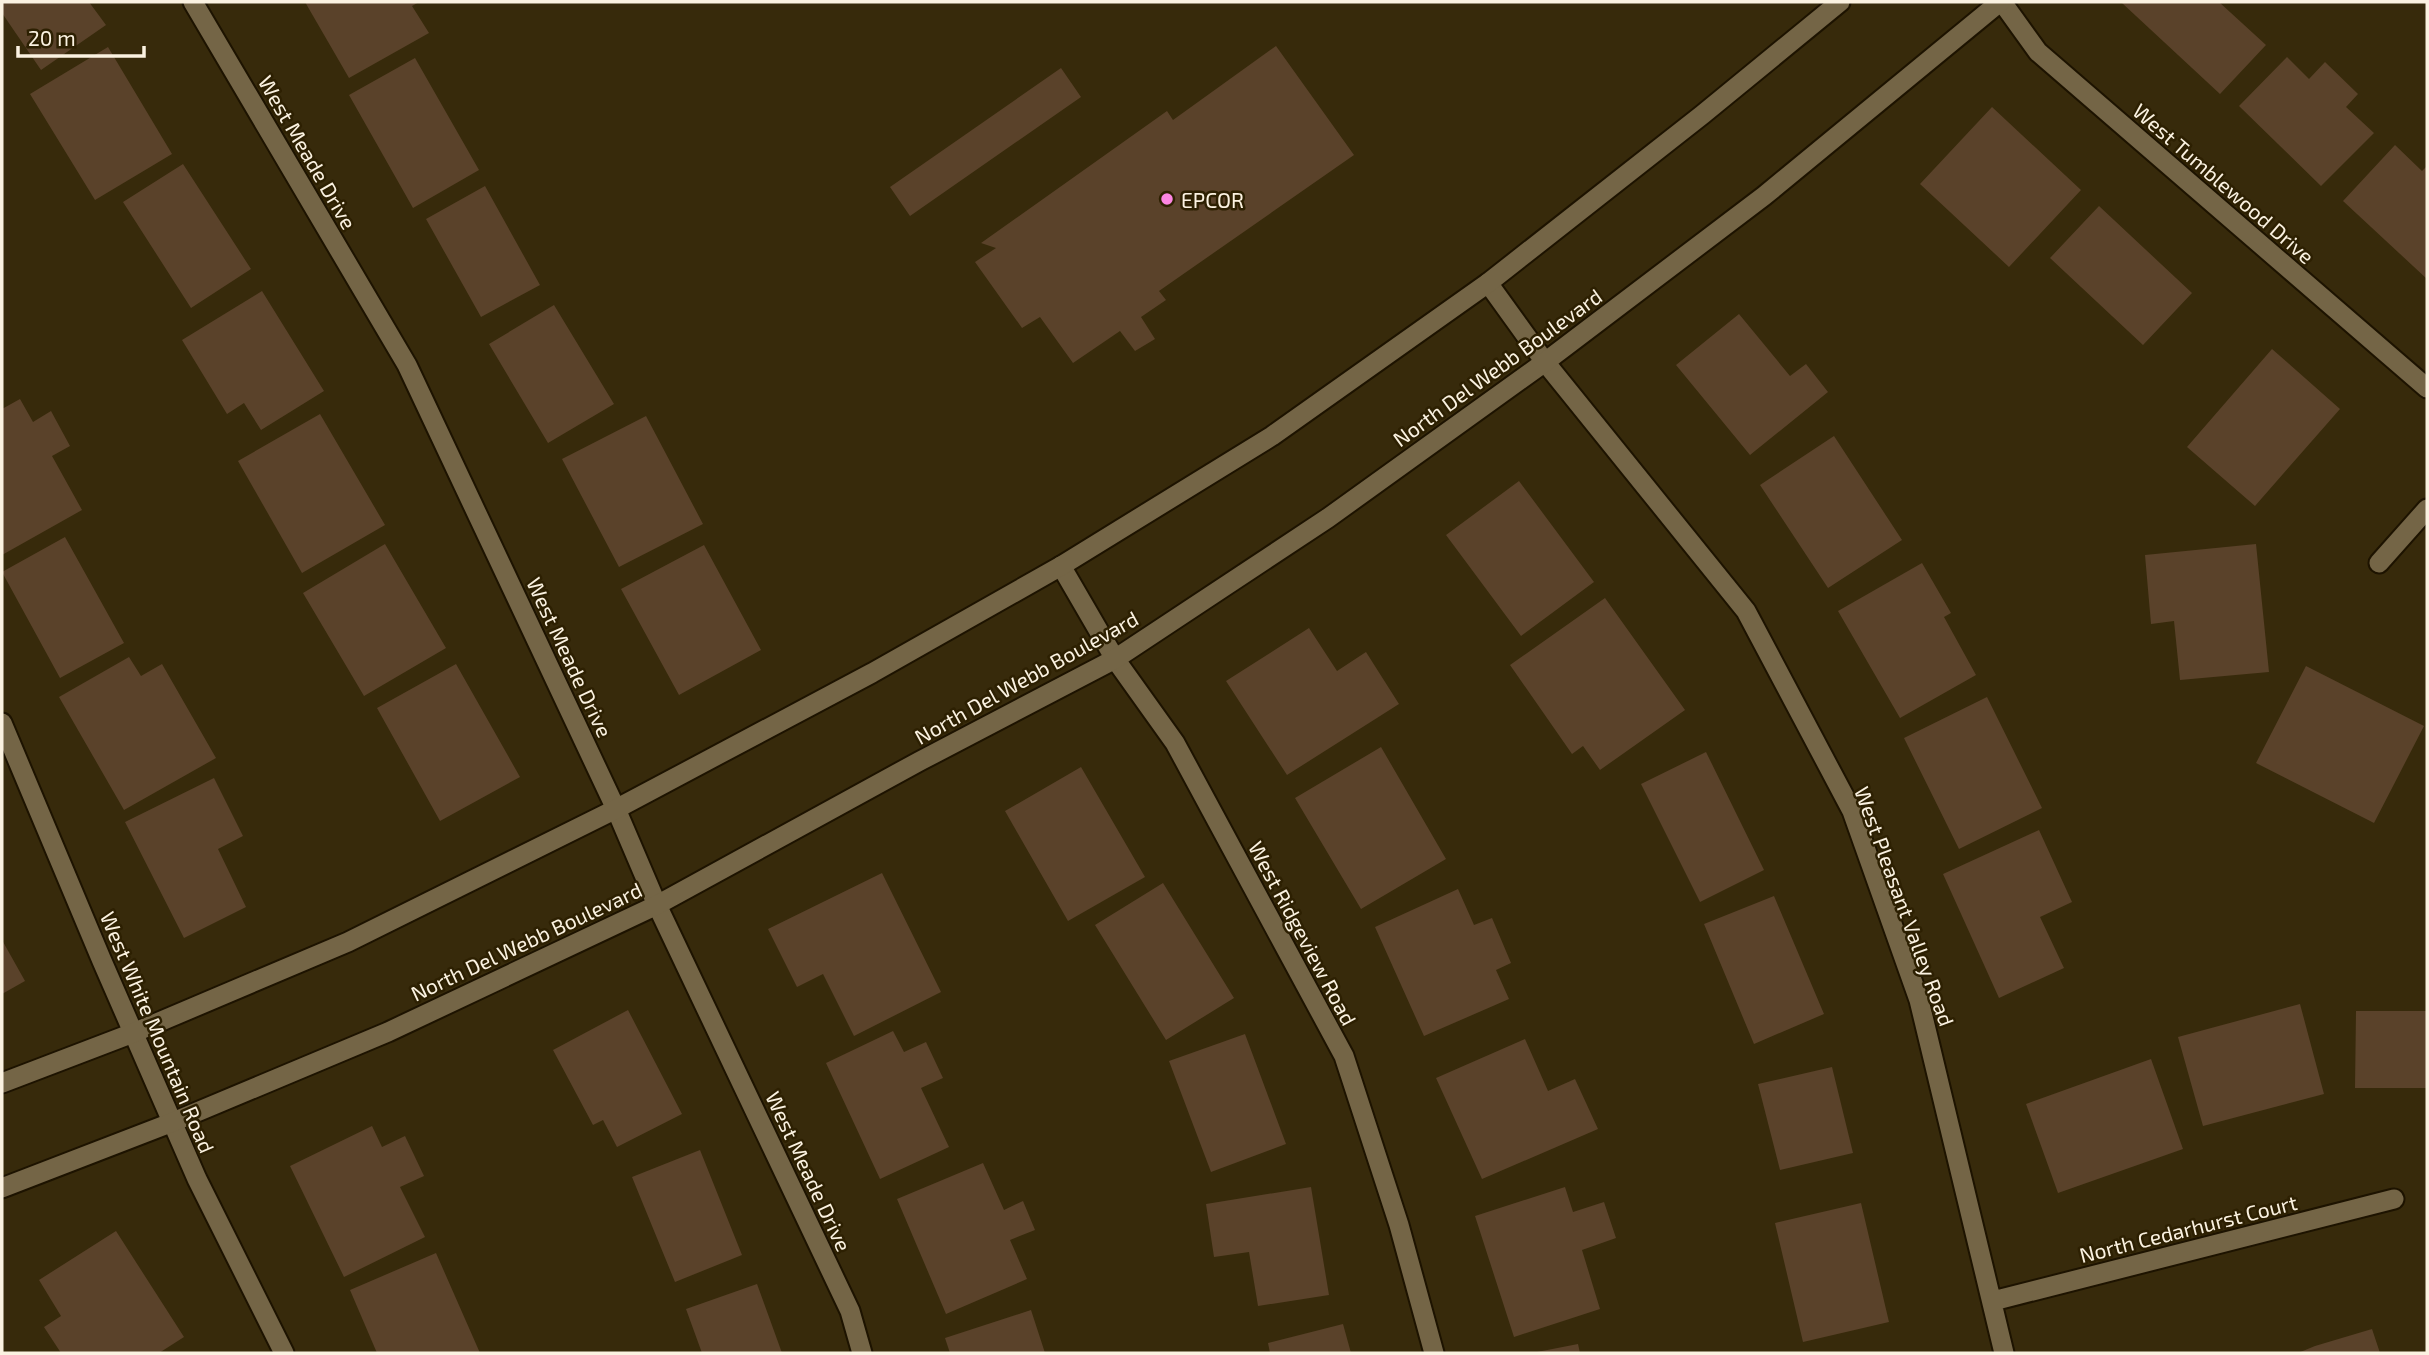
<svg xmlns="http://www.w3.org/2000/svg" width="2429" height="1355" font-family="'Exo 2',sans-serif">
<style>
.building{fill:#5a422a}
.lines{fill:none;stroke-linecap:round;stroke-linejoin:round}
.minor-casing{stroke:#1d1300;stroke-width:23}
.tertiary-casing{stroke:#1d1300;stroke-width:23}
.minor{stroke:#746546;stroke-width:19}
.tertiary{stroke:#746546;stroke-width:19}
.poi-dot{fill:#fd86e2;stroke:#2d2002;stroke-width:2.5}
.labels{text-anchor:middle;dominant-baseline:central;stroke-width:5;stroke-linejoin:round;paint-order:stroke}
.street-label{font-size:21px;fill:#fbf2e1;stroke:#2d2002}
.poi-label{font-size:21px;fill:#fbf2e1;stroke:#2d2002;text-anchor:start}
</style>
<rect width="100%" height="100%" fill="#372a0b"/>
<path class="building" d="M2 2H89L106 25 41 70 2 13Z
M305 2H419L412 6 429 33 349 78Z
M2123 2H2219L2266 45 2220 94 2122 3Z
M1276 46 1354 155 1159 291 1166 300 1141 317 1155 339 1135 351 1120 331 1073 363 1040 317 1022 328 975 262 996 248 981 243 1167 111 1173 120Z
M108 47 172 154 95 200 30 94Z
M2287 57 2309 79 2325 62 2358 94 2346 107 2374 133 2321 186 2239 106Z
M415 58 479 170 413 208 349 95Z
M1061 68 1081 97 910 216 890 187Z
M1992 107 2081 190 2009 267 1920 184Z
M2395 145 2422 171 2427 166V279L2343 201Z
M183 164 251 269 191 308 123 202Z
M485 186 540 285 481 317 426 219Z
M2099 206 2192 293 2143 345 2050 258Z
M262 291 324 391 261 430 244 403 227 414 182 340Z
M554 305 614 404 548 443 489 344Z
M1739 314 1790 376 1806 364 1828 392 1750 455 1676 365Z
M2272 349 2340 409 2255 506 2187 447Z
M20 399 33 422 51 411 70 446 52 456 82 510 2 555V409Z
M320 414 385 525 302 573 238 461Z
M646 416 703 524 619 567 562 459Z
M1834 436 1902 540 1828 588 1760 485Z
M1519 481 1594 582 1521 636 1446 535Z
M65 537 124 643 60 678 2 572Z
M385 544 446 648 364 696 303 593Z
M2256 544 2269 672 2180 680 2174 621 2151 624 2145 555Z
M704 545 761 650 679 695 621 589Z
M1922 563 1951 613 1944 617 1976 675 1900 718 1838 611Z
M1605 598 1685 710 1600 770 1583 746 1572 754 1510 665Z
M1309 628 1337 671 1366 652 1399 704 1287 775 1226 681Z
M129 657 141 676 162 664 216 758 124 810 59 697Z
M456 664 520 777 440 821 377 708Z
M2306 666 2424 726 2374 823 2256 763Z
M1987 697 2042 808 1959 849 1904 738Z
M1381 747 1446 859 1361 909 1295 798Z
M1706 752 1764 870 1700 902 1641 784Z
M1081 767 1145 877 1068 921 1005 811Z
M214 778 243 836 218 849 246 907 184 938 125 822Z
M2039 830 2072 902 2040 917 2064 968 1999 998 1943 874Z
M882 873 941 992 854 1036 823 974 797 987 768 929Z
M1163 883 1234 998 1166 1040 1095 925Z
M1458 889 1474 925 1492 918 1511 963 1496 970 1509 999 1424 1036 1375 927Z
M1774 896 1824 1014 1754 1044 1704 924Z
M2 940 25 981 2 994Z
M2300 1004 2324 1094 2203 1126 2178 1037Z
M628 1010 682 1114 617 1147 603 1120 593 1125 553 1050Z
M2356 1011H2427V1088H2355Z
M893 1031 904 1052 926 1042 943 1078 921 1088 949 1147 880 1179 826 1063Z
M1245 1034 1286 1144 1211 1172 1169 1061Z
M1525 1039 1548 1091 1575 1079 1598 1129 1482 1179 1436 1078Z
M2151 1059 2183 1149 2058 1193 2026 1104Z
M1832 1067 1853 1153 1780 1170 1758 1084Z
M372 1126 382 1147 405 1136 424 1176 400 1187 425 1237 344 1277 290 1166Z
M700 1150 742 1255 675 1282 632 1177Z
M983 1163 1004 1210 1023 1201 1035 1230 1010 1240 1027 1279 946 1314 897 1199Z
M1311 1187 1329 1295 1258 1306 1249 1252 1214 1257 1206 1204Z
M1565 1187 1573 1212 1604 1202 1616 1238 1582 1250 1600 1309 1514 1337 1475 1216Z
M1861 1203 1889 1322 1803 1342 1775 1223Z
M116 1231 184 1337 159 1353H61L44 1327 61 1316 39 1280Z
M436 1253 480 1353H377L350 1290Z
M757 1284 782 1353H702L686 1309Z
M1031 1310 1045 1353H950L945 1338Z
M1343 1324 1351 1353H1270L1268 1343Z
M2372 1329 2380 1353H2298L2315 1346Z
M1578 1344 1580 1353H1537V1352Z"/>
<g class="lines">
<g class="minor-casing">
<path id="minor" d="M193 2 407 365 616 809 657 905 850 1311 862 1353
M2002 2 2038 52 2427 388
M1488 283 1545 362 1746 611 1852 811 1919 1000 2004 1353
M2379 563 2427 509
M1061 566 1115 659 1175 743 1344 1056 1399 1225 1434 1353
M2 723 102 961 197 1179 284 1353
M1993 1301 2394 1199"/>
</g>
<g class="tertiary-casing">
<path id="tertiary" d="M2 1083 133 1033 348 942 616 809 872 673 1061 566 1272 436 1488 283 1702 115 1840 2
M2 1188 173 1122 388 1032 657 905 920 761 1115 659 1328 518 1545 362 1764 196 2000 2"/>
</g>
<use href="#minor" class="minor"/>
<use href="#tertiary" class="tertiary"/>
</g>
<circle class="poi-dot" cx="1167" cy="199" r="7"/>
<g class="labels">
<g class="street-label">
<text transform="translate(308 152) rotate(60)">West Meade Drive</text>
<text transform="translate(2224 183) rotate(41)">West Tumblewood Drive</text>
<text transform="translate(1497 367) rotate(-36)">North Del Webb Boulevard</text>
<text transform="translate(570 657) rotate(65)">West Meade Drive</text>
<text transform="translate(1026 677) rotate(-29)">North Del Webb Boulevard</text>
<text transform="translate(1905 906) rotate(70)">West Pleasant Valley Road</text>
<text transform="translate(1303 933) rotate(62)">West Ridgeview Road</text>
<text transform="translate(526 941) rotate(-25)">North Del Webb Boulevard</text>
<text transform="translate(158 1032) rotate(67)">West White Mountain Road</text>
<text transform="translate(809 1171) rotate(65)">West Meade Drive</text>
<text transform="translate(2188 1228) rotate(-14)">North Cedarhurst Court</text>
</g>
<g class="poi-label">
<text x="1181" y="199">EPCOR</text>
</g>
</g>
<rect width="2429" height="1355" fill="none" stroke="#fbf2e1" stroke-width="7"/>
<path d="M18 46v10h126v-10" fill="none" stroke="#fbf2e1" stroke-width="3.5"/>
<text x="28" y="46" font-size="21" fill="#fbf2e1" stroke="#2d2002" stroke-width="5" paint-order="stroke">20 m</text>
</svg>
